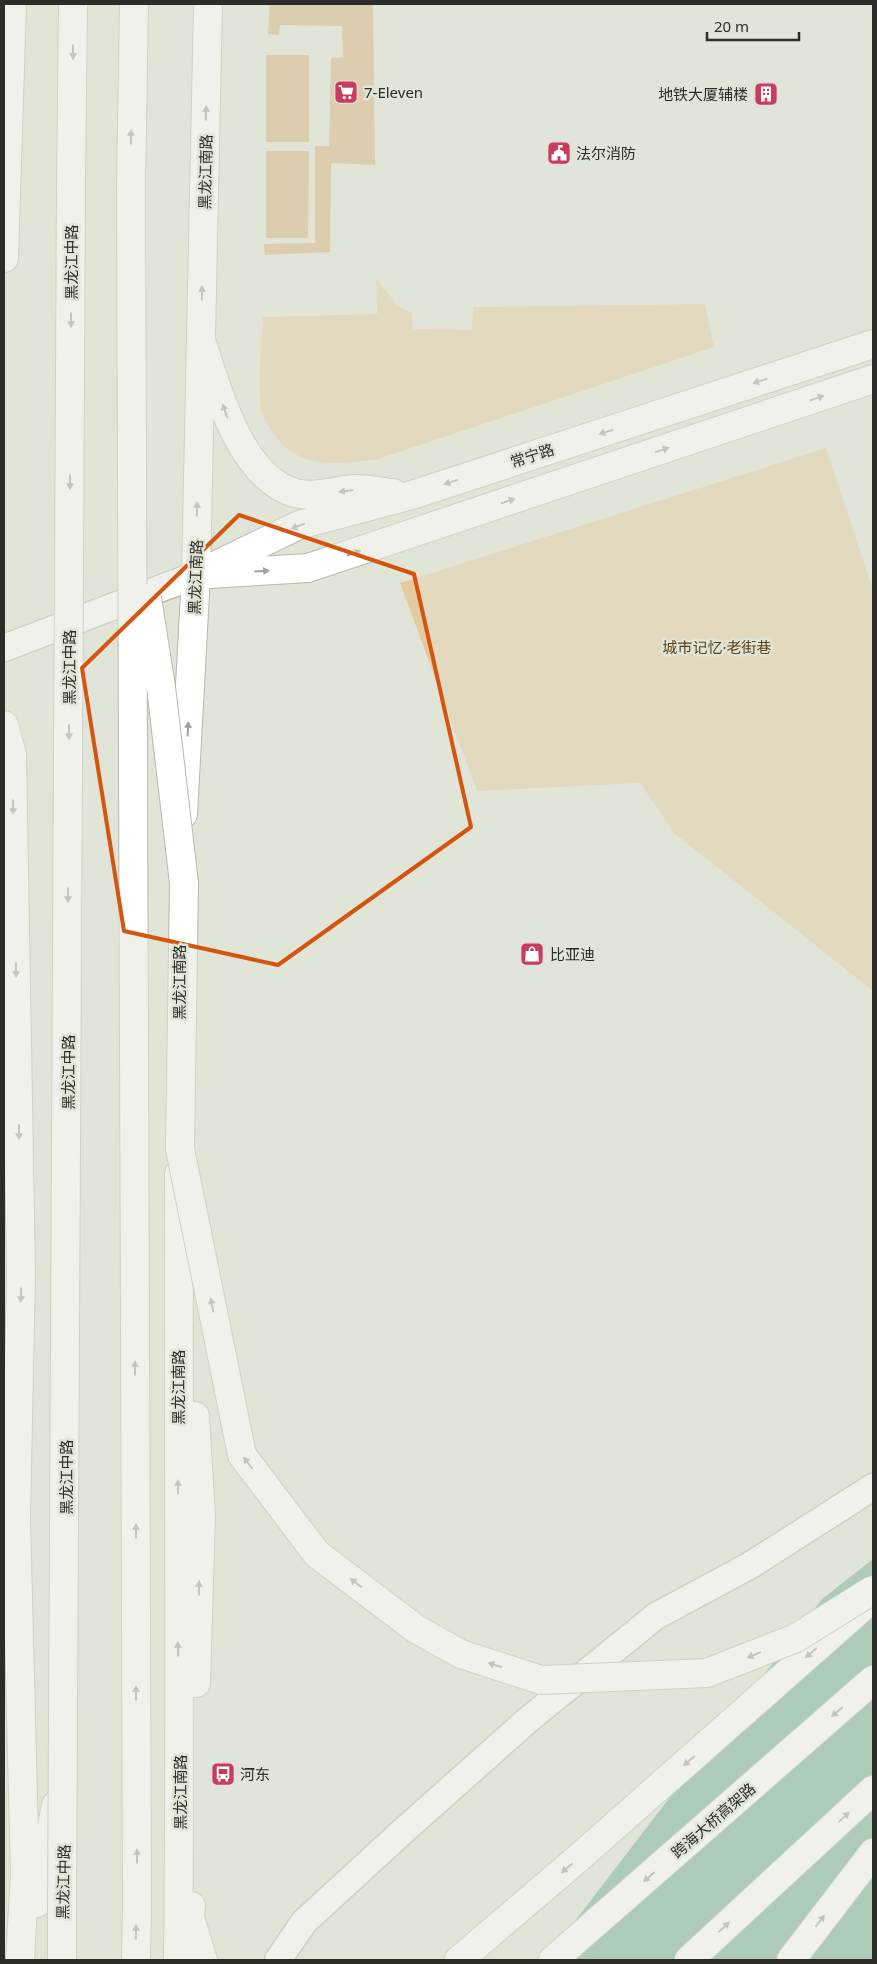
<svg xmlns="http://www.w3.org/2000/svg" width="877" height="1964" font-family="'Noto Sans','Noto Sans SC',sans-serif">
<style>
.green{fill:#e5c9a1}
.forest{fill:#d2af7a}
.water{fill:#6aad91}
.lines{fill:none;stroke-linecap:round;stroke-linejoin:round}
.street-casing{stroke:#b6baad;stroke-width:29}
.secondary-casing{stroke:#b6baad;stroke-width:30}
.highway-casing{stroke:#b6baad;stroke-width:30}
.street{stroke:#fff;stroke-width:26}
.secondary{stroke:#fff;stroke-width:28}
.highway{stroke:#fff;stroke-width:28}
.highway-bridge-casing{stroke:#b6baad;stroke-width:30;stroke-linecap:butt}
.highway-bridge{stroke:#fff;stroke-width:28}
.oneway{fill:#a0a09e}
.marked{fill:none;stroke:#d5550f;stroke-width:4;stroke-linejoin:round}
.labels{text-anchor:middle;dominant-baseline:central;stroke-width:5;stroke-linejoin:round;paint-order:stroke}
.poi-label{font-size:15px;fill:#2c2d28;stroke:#e1e5d8;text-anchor:start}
.street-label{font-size:15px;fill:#2c2d28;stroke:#e1e5d8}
.park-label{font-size:15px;fill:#5b4219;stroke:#e1e5d8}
</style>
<rect width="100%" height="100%" fill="#e1e5d8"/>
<path class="green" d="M376 278 397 305 412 313 413 329 472 330 473 307 705 304 714 347 378 459C338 464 299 471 273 433 267 424 260 412 260 401 258 374 262 344 263 317L377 314Z
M826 448 873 590V991L674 833 640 783 477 791 400 583Z"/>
<path class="forest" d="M270 4H373L375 165 331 163 330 252 265 255 264 244 315 243V146H329L331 58 343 57 342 26 280 25 279 35 268 34Z
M266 55H309V142H266Z
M266 151H309L308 238H266Z"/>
<path class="water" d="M873 1559V1960H545L822 1599Z"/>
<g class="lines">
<g class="street-casing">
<path id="street" d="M4 648 196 575
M278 1960 304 1922 402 1832 529 1719 656 1616 749 1566 873 1487"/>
</g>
<g class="secondary-casing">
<path id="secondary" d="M202 343C217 389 240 477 295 493 314 498 336 490 355 489 368 489 381 492 393 493
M210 574 308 568 873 379
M196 575 299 525 412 495 873 344"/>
</g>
<g class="highway-casing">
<path id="highway" d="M71 184 73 4
M131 186 134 4
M4 258 12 4
M4 725 12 754 21 1274 16 1518 25 1874 20 1960
M183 814 196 575 208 4
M195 1416 201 1515 196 1683
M37 1903 56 1805
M191 1906 190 1917 203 1960
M62 1912V1960
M136 1960 137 1905
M178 1960C181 1698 178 1436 179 1174
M459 1960 575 1861 868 1602
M553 1960 873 1680
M689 1960 873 1790
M791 1960 873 1853"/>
</g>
<use href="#street" class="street"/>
<use href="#secondary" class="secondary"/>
<use href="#highway" class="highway"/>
<g class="highway-bridge-casing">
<path id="highway-bridge" d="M131 186 137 1905
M147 598 161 687 184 883 180 1149 242 1455 317 1554 416 1629 461 1654 541 1680 707 1673 796 1638 873 1590
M62 1912 71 184"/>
</g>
<use href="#highway-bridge" class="highway-bridge"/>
</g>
<defs><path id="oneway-solid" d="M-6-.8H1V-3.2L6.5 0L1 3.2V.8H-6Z" transform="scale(1.25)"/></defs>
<g class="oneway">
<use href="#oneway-solid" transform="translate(73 52) rotate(90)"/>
<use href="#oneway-solid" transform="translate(206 113) rotate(-89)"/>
<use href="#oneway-solid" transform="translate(131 137) rotate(-90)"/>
<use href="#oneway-solid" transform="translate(202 293) rotate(-89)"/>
<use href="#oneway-solid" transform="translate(71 320) rotate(90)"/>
<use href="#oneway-solid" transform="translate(760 381) rotate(162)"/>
<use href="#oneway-solid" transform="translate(817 398) rotate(-19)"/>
<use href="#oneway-solid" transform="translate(225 411) rotate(-108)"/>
<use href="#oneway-solid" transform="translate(606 432) rotate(162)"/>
<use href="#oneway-solid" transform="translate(662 450) rotate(-19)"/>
<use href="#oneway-solid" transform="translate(70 482) rotate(90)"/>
<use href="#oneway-solid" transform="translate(451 482) rotate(162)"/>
<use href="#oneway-solid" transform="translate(346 491) rotate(173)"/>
<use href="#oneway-solid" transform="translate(508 501) rotate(-19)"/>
<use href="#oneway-solid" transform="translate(197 509) rotate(-89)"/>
<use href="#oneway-solid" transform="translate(298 526) rotate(159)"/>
<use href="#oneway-solid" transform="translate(354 553) rotate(-19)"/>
<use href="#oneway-solid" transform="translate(262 571) rotate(-4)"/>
<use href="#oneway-solid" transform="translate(188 729) rotate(-87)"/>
<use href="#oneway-solid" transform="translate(69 732) rotate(90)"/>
<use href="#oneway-solid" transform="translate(13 807) rotate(89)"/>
<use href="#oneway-solid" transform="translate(68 895) rotate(90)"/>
<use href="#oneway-solid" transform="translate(16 970) rotate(89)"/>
<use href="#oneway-solid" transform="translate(19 1132) rotate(89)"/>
<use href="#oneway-solid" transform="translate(21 1295) rotate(91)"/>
<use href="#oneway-solid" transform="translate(212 1305) rotate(-101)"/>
<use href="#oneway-solid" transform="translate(135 1368) rotate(-90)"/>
<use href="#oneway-solid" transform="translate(248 1463) rotate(-127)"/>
<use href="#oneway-solid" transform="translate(178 1487) rotate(-90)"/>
<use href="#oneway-solid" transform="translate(136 1531) rotate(-90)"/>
<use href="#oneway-solid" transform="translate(356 1583) rotate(-143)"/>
<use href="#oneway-solid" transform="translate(199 1588) rotate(-89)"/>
<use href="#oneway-solid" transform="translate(178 1649) rotate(-91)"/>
<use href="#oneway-solid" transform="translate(811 1653) rotate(139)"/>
<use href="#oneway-solid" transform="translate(754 1655) rotate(158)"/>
<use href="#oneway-solid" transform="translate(495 1665) rotate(-162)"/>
<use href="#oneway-solid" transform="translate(136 1693) rotate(-90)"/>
<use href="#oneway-solid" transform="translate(837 1712) rotate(139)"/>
<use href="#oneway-solid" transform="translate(689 1761) rotate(139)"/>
<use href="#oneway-solid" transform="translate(844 1817) rotate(-43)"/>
<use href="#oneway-solid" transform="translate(137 1856) rotate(-90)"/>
<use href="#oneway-solid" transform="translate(567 1868) rotate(140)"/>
<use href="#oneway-solid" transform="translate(649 1877) rotate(139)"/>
<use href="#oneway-solid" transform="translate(820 1921) rotate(-53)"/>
<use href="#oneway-solid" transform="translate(724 1927) rotate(-43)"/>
<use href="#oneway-solid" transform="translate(136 1932) rotate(-89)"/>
</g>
<path d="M0 0H877V1964H0ZM239 515 414 574 471 827 278 965 124 931 82 668Z" fill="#e1e5d8" fill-opacity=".55" fill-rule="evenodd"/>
<path class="marked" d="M239 515 414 574 471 827 278 965 124 931 82 668Z"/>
<defs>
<g id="supermarket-square" transform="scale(1.25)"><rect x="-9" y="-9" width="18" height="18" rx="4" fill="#ca3b5e" stroke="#e1e5d8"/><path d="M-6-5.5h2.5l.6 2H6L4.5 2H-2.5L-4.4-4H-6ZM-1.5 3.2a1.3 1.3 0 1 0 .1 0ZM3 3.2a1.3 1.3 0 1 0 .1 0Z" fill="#fff"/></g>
<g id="building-square" transform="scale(1.25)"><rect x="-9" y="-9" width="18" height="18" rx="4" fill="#ca3b5e" stroke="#e1e5d8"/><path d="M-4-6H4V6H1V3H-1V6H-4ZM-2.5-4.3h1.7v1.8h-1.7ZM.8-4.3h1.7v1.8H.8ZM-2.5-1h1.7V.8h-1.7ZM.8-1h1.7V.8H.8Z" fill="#fff"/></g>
<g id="civic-square" transform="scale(1.25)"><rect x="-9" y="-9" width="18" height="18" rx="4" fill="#ca3b5e" stroke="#e1e5d8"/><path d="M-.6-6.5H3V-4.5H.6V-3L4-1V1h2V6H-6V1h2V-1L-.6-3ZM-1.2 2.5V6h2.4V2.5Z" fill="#fff"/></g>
<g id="shop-square" transform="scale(1.25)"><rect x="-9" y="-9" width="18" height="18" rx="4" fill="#ca3b5e" stroke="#e1e5d8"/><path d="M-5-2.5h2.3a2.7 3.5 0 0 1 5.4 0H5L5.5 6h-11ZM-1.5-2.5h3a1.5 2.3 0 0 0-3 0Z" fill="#fff"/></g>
<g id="bus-square" transform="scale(1.25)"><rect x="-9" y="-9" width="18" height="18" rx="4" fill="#ca3b5e" stroke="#e1e5d8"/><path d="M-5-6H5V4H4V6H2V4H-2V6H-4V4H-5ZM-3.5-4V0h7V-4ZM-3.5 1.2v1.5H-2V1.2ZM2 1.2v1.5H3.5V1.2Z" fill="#fff"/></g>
</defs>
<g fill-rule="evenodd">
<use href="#supermarket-square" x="346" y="92"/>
<use href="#building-square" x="766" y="94"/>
<use href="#civic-square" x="559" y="153"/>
<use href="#shop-square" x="532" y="954"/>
<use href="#bus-square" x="223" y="1774"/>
</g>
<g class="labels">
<g class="poi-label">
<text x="364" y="92">7-Eleven</text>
<text x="748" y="94" text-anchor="end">地铁大厦辅楼</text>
<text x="576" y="153">法尔消防</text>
<text x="550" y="954">比亚迪</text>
<text x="240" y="1774">河东</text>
</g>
<g class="street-label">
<text transform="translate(205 172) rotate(-89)">黑龙江南路</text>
<text transform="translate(71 262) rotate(-90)">黑龙江中路</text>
<text transform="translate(532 455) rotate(-18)">常宁路</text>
<text transform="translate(195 577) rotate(-88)">黑龙江南路</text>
<text transform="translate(69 667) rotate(-90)">黑龙江中路</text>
<text transform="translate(179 982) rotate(-90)">黑龙江南路</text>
<text transform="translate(68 1072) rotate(-90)">黑龙江中路</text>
<text transform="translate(178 1387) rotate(-90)">黑龙江南路</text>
<text transform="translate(66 1477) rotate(-90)">黑龙江中路</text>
<text transform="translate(180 1792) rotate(-90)">黑龙江南路</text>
<text transform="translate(713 1820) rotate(-41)">跨海大桥高架路</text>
<text transform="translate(63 1882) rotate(-89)">黑龙江中路</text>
</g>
<g class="park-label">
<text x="717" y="647">城市记忆·老街巷</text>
</g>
</g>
<rect width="877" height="1964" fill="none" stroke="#2c2d28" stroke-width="10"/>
<path d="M707 32v8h92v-8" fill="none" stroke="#2c2d28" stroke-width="2.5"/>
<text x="714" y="32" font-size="15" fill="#2c2d28" stroke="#e1e5d8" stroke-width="4" paint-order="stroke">20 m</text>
</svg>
